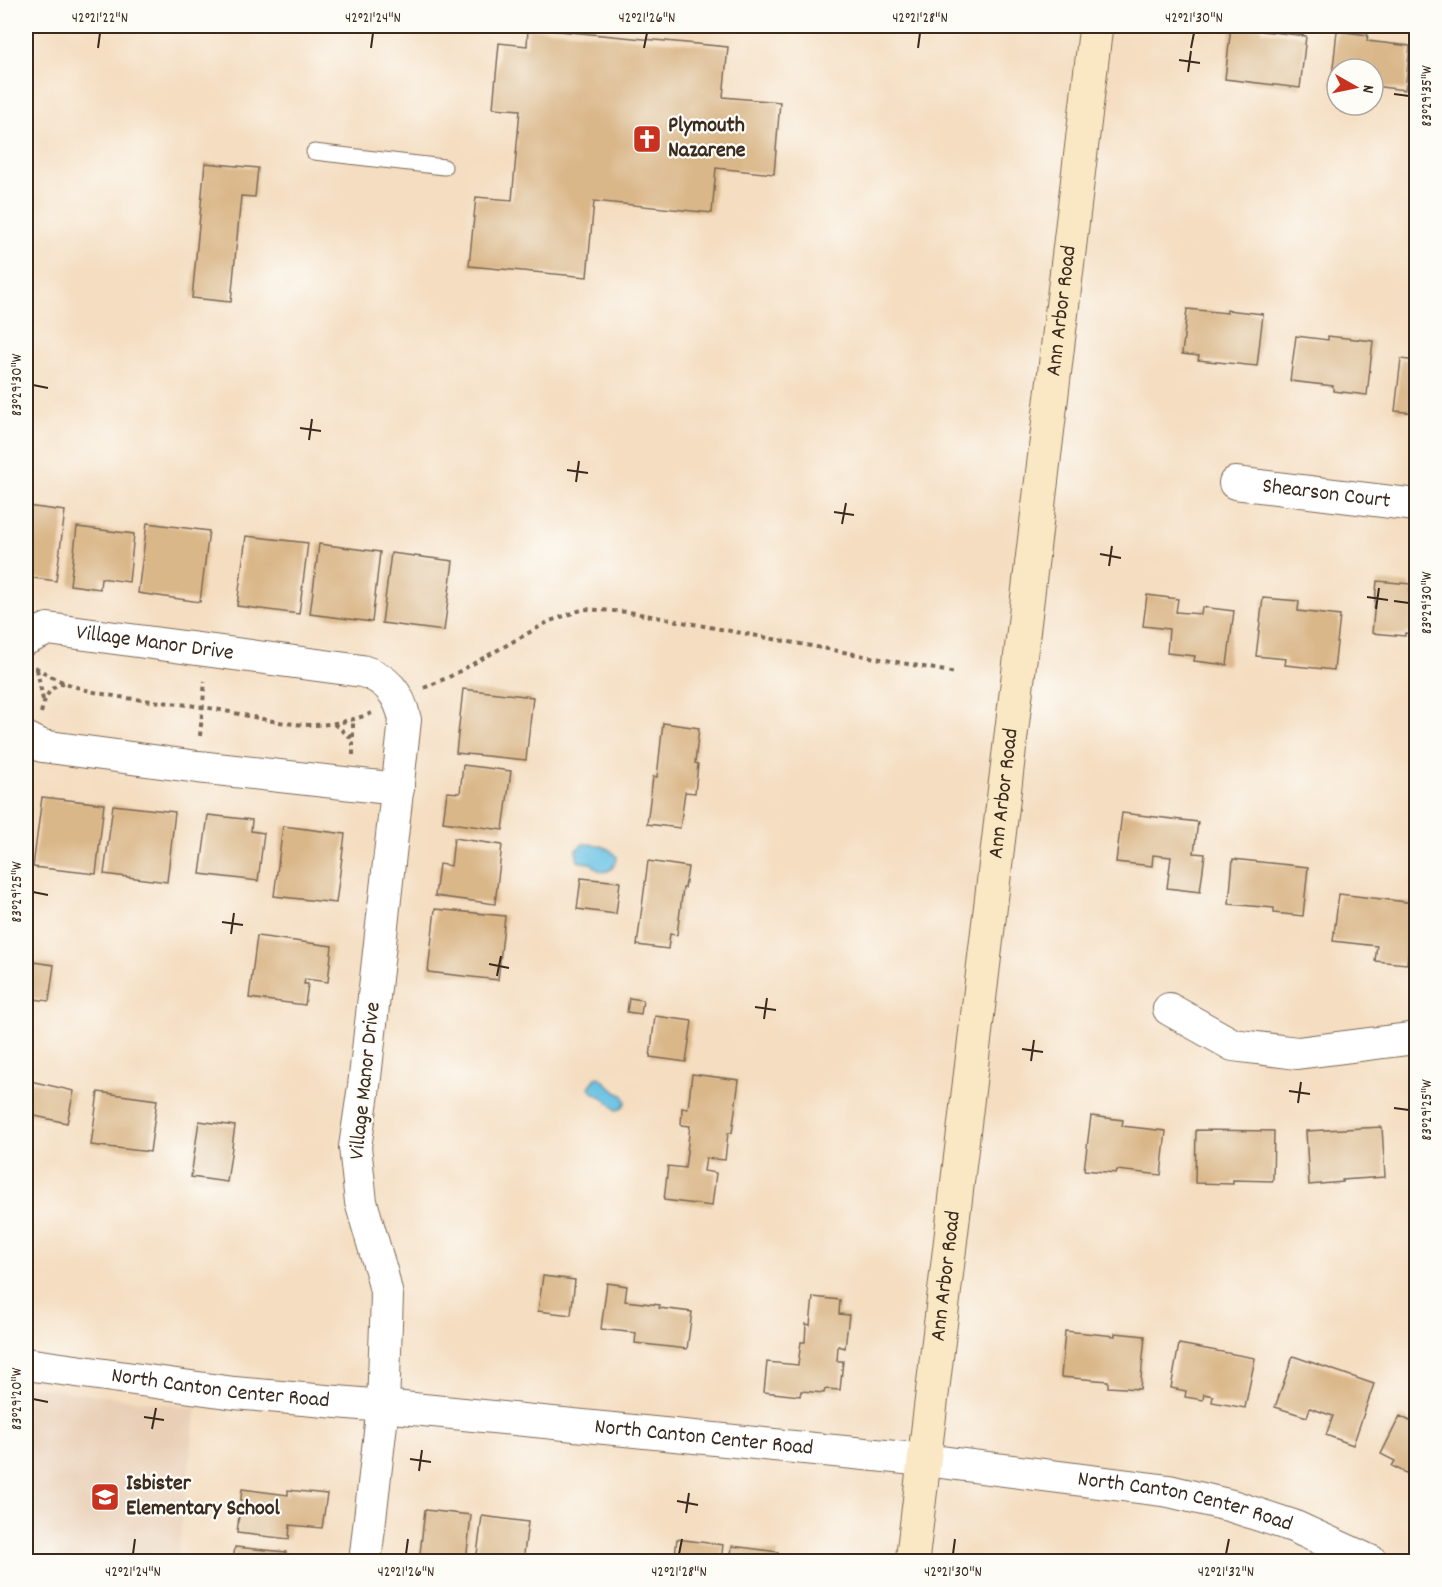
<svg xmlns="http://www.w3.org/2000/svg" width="1442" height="1587" font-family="Dekko,sans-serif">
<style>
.built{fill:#e9cfb6}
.water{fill:#65c0e3;stroke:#507580;stroke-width:1.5}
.building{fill:#dab789}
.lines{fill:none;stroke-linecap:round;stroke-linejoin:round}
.lane-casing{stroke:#7c6957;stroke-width:17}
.street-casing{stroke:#7c6957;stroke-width:34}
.secondary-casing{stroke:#7c6957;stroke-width:35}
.path{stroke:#7c6957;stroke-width:4;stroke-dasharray:4.5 4.5;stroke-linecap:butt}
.lane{stroke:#fff;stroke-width:15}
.street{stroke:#fff;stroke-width:32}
.secondary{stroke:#fae7c3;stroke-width:33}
.ticks{fill:none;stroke:#3b2a1e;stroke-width:2}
.labels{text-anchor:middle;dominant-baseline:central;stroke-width:4.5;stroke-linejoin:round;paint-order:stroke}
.poi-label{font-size:22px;font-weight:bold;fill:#3b2a1e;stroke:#fdfcf7;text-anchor:start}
.street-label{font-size:22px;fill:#3b2a1e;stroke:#fdfcf7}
.neatline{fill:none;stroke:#3b2a1e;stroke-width:2}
.ticks-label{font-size:15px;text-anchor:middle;fill:#3b2a1e}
</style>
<rect width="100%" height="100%" fill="#fdfcf7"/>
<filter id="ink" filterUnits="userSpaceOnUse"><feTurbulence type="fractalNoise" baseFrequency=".0167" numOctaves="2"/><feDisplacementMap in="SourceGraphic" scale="12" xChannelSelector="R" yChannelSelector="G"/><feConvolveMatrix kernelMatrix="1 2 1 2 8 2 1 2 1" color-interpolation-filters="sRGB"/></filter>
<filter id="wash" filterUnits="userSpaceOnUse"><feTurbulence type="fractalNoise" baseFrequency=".008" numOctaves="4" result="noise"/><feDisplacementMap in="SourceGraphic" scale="24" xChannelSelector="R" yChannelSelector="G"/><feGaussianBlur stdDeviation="1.35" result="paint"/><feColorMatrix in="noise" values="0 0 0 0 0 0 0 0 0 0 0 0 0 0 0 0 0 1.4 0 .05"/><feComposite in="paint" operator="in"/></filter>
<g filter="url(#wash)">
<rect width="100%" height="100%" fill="#f4ddc0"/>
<path class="built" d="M26 1386 196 1408 177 1561H26Z"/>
<path class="water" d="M583 844C596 844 608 845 617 857 616 865 610 874 600 871 597 870 595 866 592 864 589 862 582 863 578 861L576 850Z
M600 1077 616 1092 623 1095 626 1102 621 1109 616 1110C613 1107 608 1101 605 1099 598 1094 593 1095 589 1087L596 1078Z"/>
<g id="blocks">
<path class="building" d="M1231 26H1262V31L1306 36 1300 88 1225 79Z
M528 28 728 47 723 97 780 102 774 174 716 168 712 213 594 201 587 277 469 266 476 197 512 200 520 110 493 108 499 43 527 46Z
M1337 31 1368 35 1367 41 1410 46 1405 90 1373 86V69H1337V86H1331Z
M205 163 258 168 255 197 241 196 231 302 192 298Z
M1187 309 1227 313V310L1263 314 1257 366 1198 360 1199 356 1182 354Z
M1296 336 1328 340V336L1373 341 1367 395 1333 391V386L1290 381Z
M1401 359 1416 361V413L1395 411Z
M26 506 65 511 56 581 26 577Z
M147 523 209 531 200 602 138 593Z
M77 527 134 534 129 582 101 578 100 589 70 585Z
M246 536 308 543 299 614 237 606Z
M319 544 380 552 372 622 310 614Z
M391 553 453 561 444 631 382 623Z
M1377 581 1411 584 1410 590 1416 591V634L1405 633V636L1372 633Z
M1147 595 1178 599 1176 612 1201 614 1202 607 1234 611 1227 665 1194 661 1195 656 1167 653 1169 629 1143 626Z
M1263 598 1299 601 1298 611 1340 616 1334 670 1285 665 1286 659 1256 656Z
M463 689 533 697 526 760 456 753Z
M663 723 699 728 695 763 698 764 695 793 685 792 680 828 647 824 653 777H657Z
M463 765 511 771 503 830 443 822 447 792 460 793Z
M42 797 104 804 96 874 33 867Z
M113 805 175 812 167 882 104 874Z
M1122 813 1198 822 1194 853 1205 854 1200 892 1167 888 1171 857 1153 855 1152 866 1116 862Z
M208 815 252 820 251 831 264 833 258 881 200 874Z
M283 826 345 834 336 903 274 896Z
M454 838 502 845 495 904 435 896 439 864 451 866Z
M1233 859 1308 867 1303 916 1274 913V908L1229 904Z
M648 861 688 867 685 888H683L677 935 670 934 668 949 637 945Z
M581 878 620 882 616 914 577 909Z
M1339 894 1415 903 1407 964 1375 961 1377 946 1333 941Z
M435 909 505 916 498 980 428 972Z
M257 936 332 946 328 982 305 979 304 984H308L305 1005 249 998Z
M26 961 54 965 49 1001 26 998Z
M629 998 643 1000 641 1014 627 1012Z
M655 1016 692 1021 686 1062 650 1057Z
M692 1074 739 1080 732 1133H728L725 1160 706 1158 704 1171 716 1173 712 1206 664 1200 668 1166 685 1168 690 1126 681 1125 682 1108 688 1109Z
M26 1080 74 1091 67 1123 26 1114Z
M98 1092 157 1100 150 1152 91 1145Z
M1091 1116 1123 1120 1122 1126 1166 1131 1161 1175 1117 1170 1116 1173 1084 1170Z
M199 1121 235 1126 227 1182 191 1177Z
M1382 1127 1385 1177 1342 1180 1343 1182 1309 1185 1306 1131Z
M1196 1130 1274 1131 1273 1181 1233 1180V1184L1195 1183Z
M543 1276 575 1280 571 1315 538 1311Z
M607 1283 627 1286 625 1301 660 1305 659 1308 692 1312 687 1349 635 1343 636 1333 601 1329Z
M813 1297 840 1300 839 1314 849 1315 845 1348 838 1346 837 1361H843L840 1390 825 1389 824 1393 801 1391 800 1396 764 1392 767 1362 798 1365 801 1342H805L806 1324 810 1325Z
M1065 1331 1115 1336V1333L1145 1336 1140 1389 1108 1387V1381L1061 1377Z
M1179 1344 1255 1358 1245 1408 1212 1402 1213 1396 1204 1394 1203 1400 1185 1397 1186 1391 1171 1388Z
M1293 1356 1374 1384 1353 1445 1326 1435 1333 1416 1310 1408 1307 1417 1275 1407Z
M1400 1416 1416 1424V1478L1392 1466 1395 1461 1381 1454Z
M242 1489 288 1495V1490L327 1494 322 1528 290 1525 289 1539 237 1533Z
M425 1510 471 1515 466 1562H419Z
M482 1516 528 1522 523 1562H476Z
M677 1539 723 1545 721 1562H674Z
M732 1546 778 1552 777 1562H730Z
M235 1547 286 1552 285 1562H233Z"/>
</g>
</g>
<g filter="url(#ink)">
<use href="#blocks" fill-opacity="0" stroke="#7c6957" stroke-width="1.5"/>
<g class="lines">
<g class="lane-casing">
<path id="lane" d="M314 152 444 167"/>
</g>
<g class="street-casing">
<g id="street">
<path id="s1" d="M1235 483 1416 505"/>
<path id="s2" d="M26 639 48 629 362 671C387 678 400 695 405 720L364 1086 355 1147 361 1202 382 1274 387 1296 383 1406 365 1562"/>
<path d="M26 738 42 746 198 767 398 789"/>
<path d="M1169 1009 1233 1045 1297 1053 1416 1038"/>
<path id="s3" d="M26 1364 234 1393 383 1406 925 1460 1169 1491 1232 1506 1293 1526 1372 1562"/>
</g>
</g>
<g class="secondary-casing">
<g id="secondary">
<path id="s4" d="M912 1562 1096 26"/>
</g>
</g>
<path class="path" d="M35 667C88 703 155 698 215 709 247 715 277 724 310 725 332 725 351 721 372 713
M37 669 43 700
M424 688 451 676 550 621 584 609 629 612 956 673
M41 713C45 698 48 687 64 683
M334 724 350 737 352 742
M200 736 205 681
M353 755V720"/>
<use href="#lane" class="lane"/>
<use href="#street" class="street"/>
<use href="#secondary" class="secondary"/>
</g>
</g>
<path class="ticks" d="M98 48 100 33M371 48 373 33M644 48 647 33M918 48 920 33M1191 48 1194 33M1179 60 1200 63M1188 72 1191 51M1394 94 1409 96M33 385 48 388M300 428 321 431M309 440 312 419M567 470 588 473M576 482 579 461M834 512 854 515M842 524 846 503M1100 554 1121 558M1109 566 1112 546M1367 597 1388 600M1394 601 1409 603M1376 609 1379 588M33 892 48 895M222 922 243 925M231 934 234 913M489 964 509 968M497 976 501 956M755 1007 776 1010M764 1019 767 998M1022 1049 1043 1052M1031 1061 1034 1040M1289 1091 1310 1094M1298 1103 1301 1082M1394 1108 1409 1110M33 1399 48 1402M144 1417 164 1420M152 1429 156 1408M410 1459 431 1462M419 1471 422 1450M677 1501 698 1505M686 1513 689 1493M133 1554 135 1539M406 1554 408 1539M679 1554 682 1539M953 1554 955 1539M1226 1554 1229 1539"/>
<defs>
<g id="church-square" transform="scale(1.5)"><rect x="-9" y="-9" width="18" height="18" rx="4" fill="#c8321e" stroke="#fdfcf7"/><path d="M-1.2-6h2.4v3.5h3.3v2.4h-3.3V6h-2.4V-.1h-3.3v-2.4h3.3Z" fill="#fff"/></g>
<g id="school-square" transform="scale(1.5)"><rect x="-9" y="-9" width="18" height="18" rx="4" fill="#c8321e" stroke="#fdfcf7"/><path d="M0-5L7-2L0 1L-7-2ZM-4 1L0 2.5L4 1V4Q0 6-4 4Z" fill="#fff"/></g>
</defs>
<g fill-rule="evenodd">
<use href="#church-square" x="647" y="139"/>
<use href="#school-square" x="105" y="1497"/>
</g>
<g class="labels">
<g class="poi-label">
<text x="668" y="126">Plymouth<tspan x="668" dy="25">Nazarene</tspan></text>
<text x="126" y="1484">Isbister<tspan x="126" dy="25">Elementary School</tspan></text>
</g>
<g class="street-label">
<text stroke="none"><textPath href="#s4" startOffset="1260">Ann Arbor Road</textPath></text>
<text stroke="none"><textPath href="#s1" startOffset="92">Shearson Court</textPath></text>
<text stroke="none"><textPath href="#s2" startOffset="132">Village Manor Drive</textPath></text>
<text stroke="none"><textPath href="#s4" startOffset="774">Ann Arbor Road</textPath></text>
<text transform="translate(366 1081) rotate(-84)">Village Manor Drive</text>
<text stroke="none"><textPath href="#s4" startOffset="288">Ann Arbor Road</textPath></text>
<text stroke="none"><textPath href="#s3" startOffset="196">North Canton Center Road</textPath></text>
<text stroke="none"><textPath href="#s3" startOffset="682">North Canton Center Road</textPath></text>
<text stroke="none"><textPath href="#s3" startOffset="1168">North Canton Center Road</textPath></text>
</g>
</g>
<rect width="1442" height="1587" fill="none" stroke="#fdfcf7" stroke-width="66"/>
<g transform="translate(1355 87) rotate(99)"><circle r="28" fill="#fdfcf7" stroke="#afa8a0" stroke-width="1.5"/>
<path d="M0-4.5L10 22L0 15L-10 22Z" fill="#c8321e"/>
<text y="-9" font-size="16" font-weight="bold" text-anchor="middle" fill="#3b2a1e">N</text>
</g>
<rect x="33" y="33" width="1376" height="1521" class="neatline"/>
<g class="ticks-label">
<text x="100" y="22">42°21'22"N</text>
<text x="373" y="22">42°21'24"N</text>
<text x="647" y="22">42°21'26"N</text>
<text x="920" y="22">42°21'28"N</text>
<text x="1194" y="22">42°21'30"N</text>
<text transform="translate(1426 96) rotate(-90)" y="5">83°29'35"W</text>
<text transform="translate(16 385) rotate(-90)" y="5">83°29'30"W</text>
<text transform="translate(1426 603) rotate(-90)" y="5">83°29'30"W</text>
<text transform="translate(16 892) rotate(-90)" y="5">83°29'25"W</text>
<text transform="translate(1426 1110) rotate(-90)" y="5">83°29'25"W</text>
<text transform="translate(16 1399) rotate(-90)" y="5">83°29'20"W</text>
<text x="133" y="1576">42°21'24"N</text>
<text x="406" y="1576">42°21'26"N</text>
<text x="679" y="1576">42°21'28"N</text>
<text x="953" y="1576">42°21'30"N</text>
<text x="1226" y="1576">42°21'32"N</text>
</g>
</svg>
